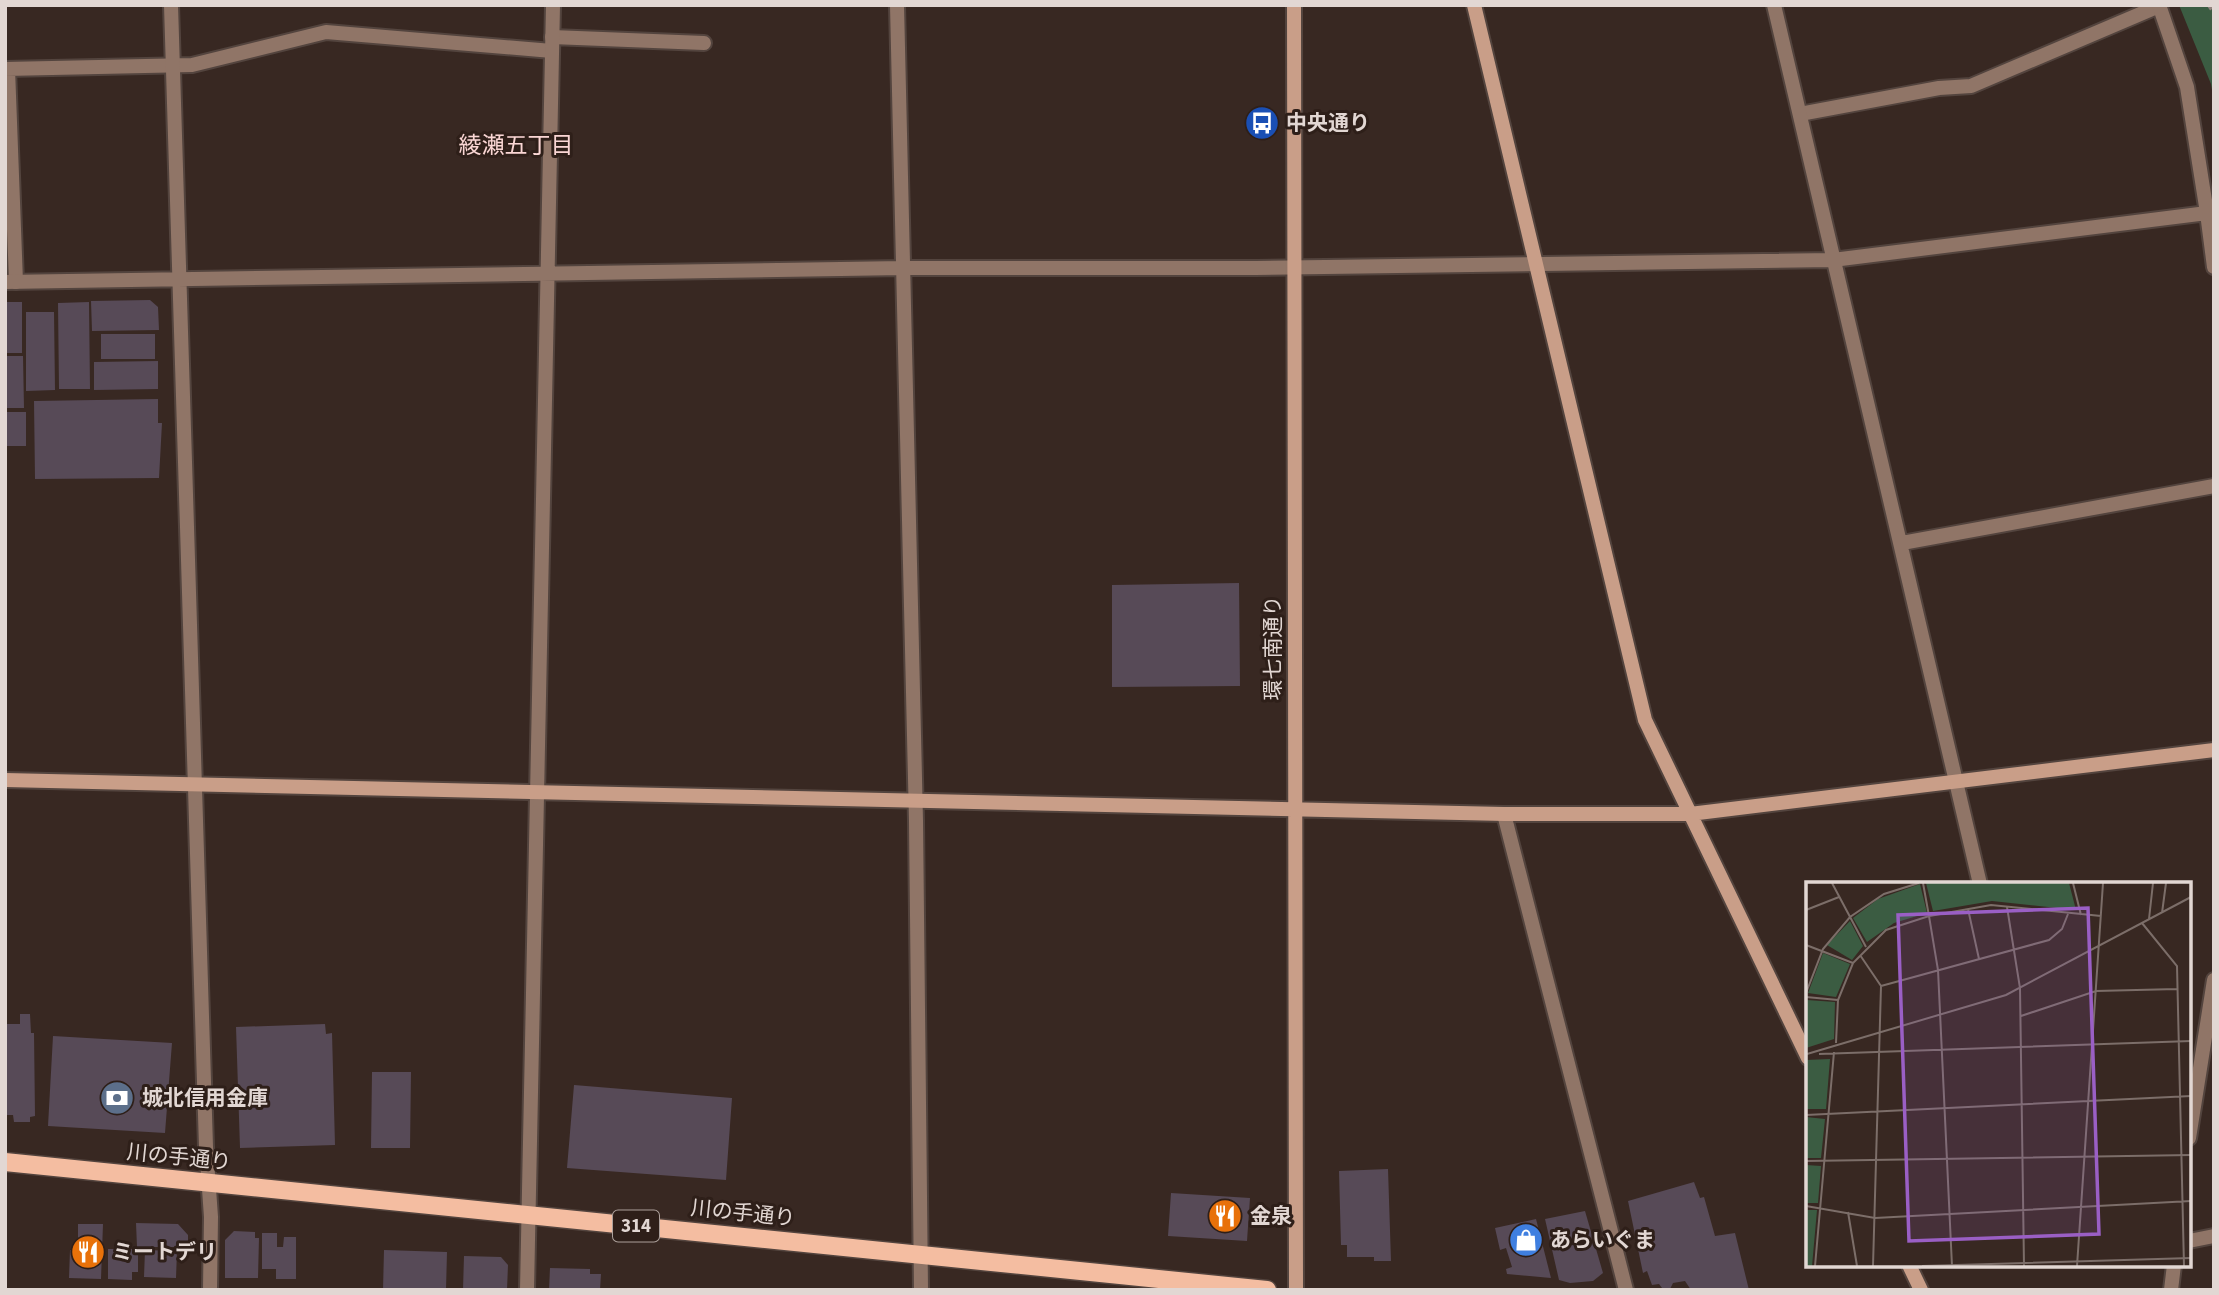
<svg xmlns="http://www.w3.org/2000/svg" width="2219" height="1295" font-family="'Source Sans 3','Noto Sans JP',sans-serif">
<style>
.green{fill:#3b5c42}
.building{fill:#574a57}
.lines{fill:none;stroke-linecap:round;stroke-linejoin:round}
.lane-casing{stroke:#53443e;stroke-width:18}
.street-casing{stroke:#53443e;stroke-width:18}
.secondary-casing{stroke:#53443e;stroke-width:18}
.primary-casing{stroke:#53443e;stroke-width:21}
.path{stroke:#90827d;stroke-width:4.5;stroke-dasharray:5 5;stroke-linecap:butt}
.lane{stroke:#907567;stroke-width:14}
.street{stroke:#907567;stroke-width:14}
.secondary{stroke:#c99e88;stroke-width:14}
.primary{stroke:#f4bda1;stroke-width:18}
.labels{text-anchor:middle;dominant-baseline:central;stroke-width:6;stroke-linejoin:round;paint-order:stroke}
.shield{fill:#2e1f19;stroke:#aca09b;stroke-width:2}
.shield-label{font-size:19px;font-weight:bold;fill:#e2d7d3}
.poi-label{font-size:21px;font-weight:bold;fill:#e2d7d3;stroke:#2e1f19;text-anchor:start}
.street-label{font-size:21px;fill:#e2d7d3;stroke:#2e1f19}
.neighbourhood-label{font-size:23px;fill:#fad6d4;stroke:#2e1f19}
.inset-road{fill:none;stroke:#7c6e69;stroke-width:2}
.view{fill:#9a5fc5;fill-opacity:0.15;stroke:#9a5fc5;stroke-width:3.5}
.inset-edge{fill:none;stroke:#e2d7d3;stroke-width:3.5}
</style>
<rect width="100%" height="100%" fill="#382822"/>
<path class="green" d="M2179 5H2214V102L2211 84Z"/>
<path class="building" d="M150 300 158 307 159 330 92 331 91 301Z
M5 302H22V353H5Z
M89 302 90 389H59L58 303Z
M26 312H54L55 390 26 391Z
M101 334H155V359H101Z
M5 356H23L24 408H5Z
M158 361V389L94 390V362Z
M158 399V423H162L159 478 35 479 34 401Z
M5 412H26V446H5Z
M1239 583 1240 686 1112 687V585Z
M20 1014H30L31 1033H34L35 1116 30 1117V1122H14L13 1115H5V1024H20Z
M325 1024 326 1034 332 1033 335 1145 240 1148 236 1027Z
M53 1036 172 1043 165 1133 48 1126Z
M372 1072H411L410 1148H371Z
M574 1085 732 1098 726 1180 567 1168Z
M1388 1169 1391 1261H1374V1257H1347V1245H1341L1339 1171Z
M1694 1182 1700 1198 1704 1197 1715 1236 1735 1233 1749 1290H1691L1685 1281 1673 1283 1670 1289 1662 1288 1659 1284 1652 1285 1647 1271 1643 1273 1628 1201Z
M1171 1193 1250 1198 1247 1241 1168 1236Z
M1585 1211 1603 1273 1593 1281 1570 1283 1559 1280 1545 1219Z
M1536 1219 1551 1278 1507 1274 1506 1269 1512 1267 1506 1248 1500 1250 1495 1228Z
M136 1223 178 1224 188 1235V1247H137Z
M78 1224H103L101 1279 69 1278 70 1250 78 1251Z
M234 1231 255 1232V1238H259L258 1278H225V1240Z
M262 1233H277V1247H283L284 1237H296V1279H276V1269H262Z
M108 1249H138V1272H132V1280L108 1279Z
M145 1250 177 1251 176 1278 144 1277Z
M384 1250 447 1252 446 1290H383Z
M464 1256 501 1257 508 1265 507 1290H463Z
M550 1268 590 1269V1274H601L600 1290H549Z"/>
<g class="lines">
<g class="lane-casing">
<path id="lane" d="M552 37 704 43
M5 69 192 65 326 32 552 51
M8 69 16 282
M1800 114 1939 88 1971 86 2159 6"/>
</g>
<g class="street-casing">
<path id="street" d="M171 5 206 1147 211 1217 210 1290
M897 5 916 821 921 1290
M1774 5 1980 884
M2214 212 2207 213 2214 267
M5 282 903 268H1256L1833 260 2207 213 2187 87 2159 5
M1902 543 2214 486
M1504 814 1626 1290
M2189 1138 2214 980
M2189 1241 2214 1236
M527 1290 553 5
M2171 1290 2174 1265"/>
</g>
<g class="secondary-casing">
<path id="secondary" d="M1294 5 1296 1290
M1474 5 1645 720 1808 1058
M5 780 1504 814H1690L2214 750
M1909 1265 1921 1290"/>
</g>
<g class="primary-casing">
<path id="primary" d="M5 1162 1267 1290"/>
</g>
<path class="path" d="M2209 5 2214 12"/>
<use href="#lane" class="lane"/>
<use href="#street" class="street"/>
<use href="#secondary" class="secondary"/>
<use href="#primary" class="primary"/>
</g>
<defs>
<g id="bus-disc" transform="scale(1.75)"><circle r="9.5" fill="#1a4fb4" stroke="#2e1f19"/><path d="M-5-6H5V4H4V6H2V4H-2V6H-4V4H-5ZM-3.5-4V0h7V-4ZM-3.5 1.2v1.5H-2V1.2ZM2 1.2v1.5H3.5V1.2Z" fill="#fff"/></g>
<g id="bank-disc" transform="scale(1.75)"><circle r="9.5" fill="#5c6f8a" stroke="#2e1f19"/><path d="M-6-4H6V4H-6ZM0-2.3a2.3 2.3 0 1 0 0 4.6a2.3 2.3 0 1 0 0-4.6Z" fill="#fff"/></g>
<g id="restaurant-disc" transform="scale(1.75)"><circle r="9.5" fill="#e8710a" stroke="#2e1f19"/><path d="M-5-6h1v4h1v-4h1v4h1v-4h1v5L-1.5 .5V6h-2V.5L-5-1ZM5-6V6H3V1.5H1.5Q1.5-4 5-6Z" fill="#fff"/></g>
<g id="shop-disc" transform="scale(1.75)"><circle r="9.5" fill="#3f7fe0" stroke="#2e1f19"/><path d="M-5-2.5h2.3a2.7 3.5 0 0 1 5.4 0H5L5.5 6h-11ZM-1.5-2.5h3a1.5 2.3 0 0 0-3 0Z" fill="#fff"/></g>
</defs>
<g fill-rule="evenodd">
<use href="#bus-disc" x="1262" y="123"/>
<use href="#bank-disc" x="117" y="1098"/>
<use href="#restaurant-disc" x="1225" y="1216"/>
<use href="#shop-disc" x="1526" y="1240"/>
<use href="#restaurant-disc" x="88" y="1252"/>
</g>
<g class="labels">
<rect class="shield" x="613" y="1210.5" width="46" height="31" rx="5"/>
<g class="shield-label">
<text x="636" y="1226">314</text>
</g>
<g class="poi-label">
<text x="1286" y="123">中央通り</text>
<text x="142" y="1098">城北信用金庫</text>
<text x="1250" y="1216">金泉</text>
<text x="1550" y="1240">あらいぐま</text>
<text x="112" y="1252">ミートデリ</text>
</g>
<g class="street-label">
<text transform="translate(1273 648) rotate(-90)">環七南通り</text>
<text transform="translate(179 1157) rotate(6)">川の手通り</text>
<text transform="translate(743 1213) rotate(6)">川の手通り</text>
</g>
<g class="neighbourhood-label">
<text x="516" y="145">綾瀬五丁目</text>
</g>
</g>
<g transform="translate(1806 882)">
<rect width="385" height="385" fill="#382822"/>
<path d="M120 1H263L270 28 186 19 127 29ZM114 2 121 31 88 41 61 60 47 36 72 17ZM44 39 57 64 46 78 21 63ZM17 71 44 82 30 115 2 111ZM1 118 29 120 28 157 0 166ZM24 177 20 227H0V178ZM0 235 19 237 15 276H0ZM0 283 15 284 12 321H0ZM0 328H11L6 384H0Z" fill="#3b5c42"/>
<path class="inset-road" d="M26 1 60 65M117 1 123 34 185 23 295 34M267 1 275 33M201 25 214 106 218 384M162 27 173 77M0 28 33 15M356 31 360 1M343 37 347 1M336 41 371 84 378 384M0 63 47 81M54 73 75 104 67 384M75 104 243 58 256 47 262 32M0 111 17 67 44 35 78 12 113 1M0 115 32 118M215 134 290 109 371 107M30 161 32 118 47 81 80 48 123 34 132 88 146 384M1 172 200 113 385 15M13 172 385 159M0 233 385 214M0 279 385 273M0 324 69 336 385 319M42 330 51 384M9 384 28 170M116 384 385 376M271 384 297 1"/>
<path class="view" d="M282 26 293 352 103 359 92 33Z"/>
<rect width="385" height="385" class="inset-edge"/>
</g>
<rect width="2219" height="1295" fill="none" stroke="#e2d7d3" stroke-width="14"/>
</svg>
